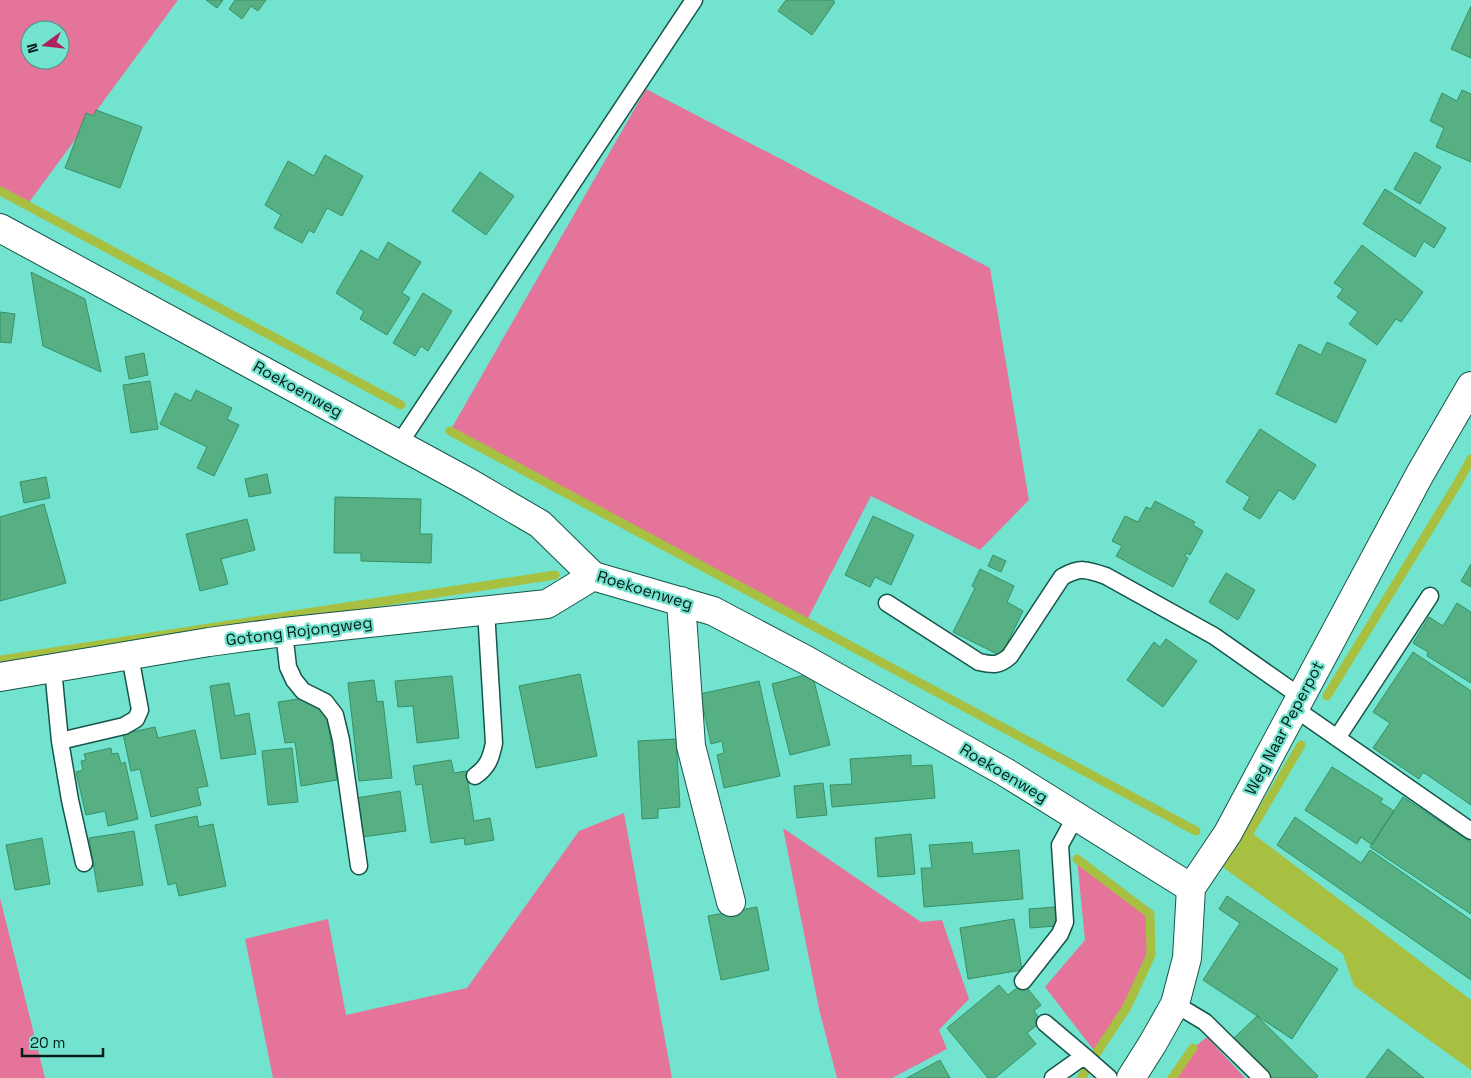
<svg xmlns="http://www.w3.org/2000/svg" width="1471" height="1078" font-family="'Space Grotesk',sans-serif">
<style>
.green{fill:#e4749a;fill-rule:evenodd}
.water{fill:#a7c042}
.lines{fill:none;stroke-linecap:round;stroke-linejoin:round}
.stream{stroke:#a7c042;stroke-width:9}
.building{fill:#57b084;stroke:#369166}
.lane-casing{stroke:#16554b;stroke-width:19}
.street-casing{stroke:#16554b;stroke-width:30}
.secondary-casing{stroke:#16554b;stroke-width:30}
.lane{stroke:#fff;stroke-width:16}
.street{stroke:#fff;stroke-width:28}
.secondary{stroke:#fff;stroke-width:28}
.labels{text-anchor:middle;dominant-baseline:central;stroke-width:4.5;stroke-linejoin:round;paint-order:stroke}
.street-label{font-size:16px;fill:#041d19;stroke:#72e3ce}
</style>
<rect width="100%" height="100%" fill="#72e3ce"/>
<path class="green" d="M0 0H178L27 205 0 191ZM30 30H60V60H30Z
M646 89 990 268 1029 500 980 550 871 496 806 622 450 431Z
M624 813 672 1078H273L245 939 328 919 346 1015 467 988 579 831Z
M783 828 921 922 942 920 969 999 939 1030 947 1049 892 1078H837L819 1009Z
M1077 859 1150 914 1151 955 1127 1007 1096 1053 1045 987 1085 940Z
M0 898 45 1078H0Z
M1207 1037 1245 1078H1172L1193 1048Z"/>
<path class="water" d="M1243 826 1471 1000V1070L1354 986 1343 954 1217 863Z"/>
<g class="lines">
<path class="stream" d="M0 191 401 405
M450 431 1196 831
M0 660 555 575
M1327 696 1456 486 1471 459
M1245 840 1301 745
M1077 859 1150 914 1151 955 1127 1007 1092 1060
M1081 1078 1087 1069
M1172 1078 1193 1048"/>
</g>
<path class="building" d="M206 0H223L217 8Z
M235 0H266L258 11 251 6 242 19 229 9Z
M786 0H833L835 2 812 35 778 11Z
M1471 6V58L1451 49Z
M1462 90 1471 94V162L1436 147 1444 128 1430 121 1442 93 1457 101Z
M96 110 142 127 120 188 65 168 86 113 94 116Z
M1415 152 1441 167 1420 204 1394 189Z
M325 155 363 176 342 216 327 208 314 233 309 230 302 243 274 228 281 215 265 205 288 161 314 176Z
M480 172 514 196 486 235 452 211Z
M1385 189 1446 228 1434 248 1424 241 1415 257 1363 224Z
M388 242 421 262 402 293 410 298 387 335 360 319 364 311 336 293 361 250 378 260Z
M1362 245 1423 292 1401 322 1396 319 1377 345 1349 324 1358 312 1337 297 1343 289 1334 283Z
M31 272 85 299 101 372 43 346Z
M423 293 452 311 428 351 421 346 415 356 393 343Z
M0 312 15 314 11 343 0 342Z
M1327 342 1366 360 1336 423 1276 394 1299 344 1321 355Z
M144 353 148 375 129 379 125 357Z
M150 381 158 429 131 433 123 385Z
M196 390 232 408 227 419 239 425 214 476 197 468 207 447 160 424 175 393 191 401Z
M1260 429 1316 465 1294 500 1279 490 1260 519 1243 509 1250 497 1226 482Z
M267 474 271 493 249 497 245 479Z
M46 477 50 498 24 503 20 482Z
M335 497 421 499 420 534H432L431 563 361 561V553H334Z
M1155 501 1195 522 1193 525 1203 531 1190 555 1186 553 1185 556 1188 558 1173 587 1116 556 1122 546 1112 541 1125 516 1138 522 1146 507 1151 509Z
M44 504 66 583 0 601V517Z
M873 516 914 535 891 585 875 577 870 587 845 575Z
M247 519 255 550 221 559 228 584 200 591 186 534Z
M993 555 1006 561 1001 572 988 566Z
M1471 564V587L1461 581Z
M980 569 1014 586 1007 602 1023 611 1001 656 953 632 975 588 972 586Z
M1226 573 1255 590 1238 620 1209 602Z
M1457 603 1471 612V683L1427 656 1428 652 1413 643 1429 617 1443 626Z
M1166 639 1197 661 1163 707 1127 680 1154 642 1160 647Z
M1413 652 1471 691V805L1423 772 1419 779 1373 748 1390 723 1373 712Z
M812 673 830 745 790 755 772 684Z
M580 674 597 756 536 768 519 686Z
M452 676 459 738 417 743 413 706 398 707 395 681Z
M374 680 377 702 383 701 392 778 359 781 348 683Z
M759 681 780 776 724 788 717 755 724 753 722 741 711 744 700 694Z
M229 683 235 716 249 713 256 754 221 759 210 686Z
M312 697 314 706 325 704 337 780 301 786 295 742 285 743 278 702Z
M155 727 158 738 195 730 208 786 197 788 201 805 151 817 140 769 131 771 123 734Z
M676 739 680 807 658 809V818L642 819 638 741Z
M111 748 112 754 118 753 121 764 125 762 138 819 108 826 105 811 86 815 76 772 83 770 81 761 86 760 84 754Z
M292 748 298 802 268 805 262 751Z
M911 755V766L932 765 935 798 832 807 830 785 852 784 850 759Z
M451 760 454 773 466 771 474 821 490 818 494 840 465 845 464 838 431 843 422 784 416 785 413 766Z
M1332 767 1383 799 1380 802 1394 811 1372 845 1361 837 1357 844 1305 810Z
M823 783 827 815 797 818 794 786Z
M400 791 406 831 362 837 356 798Z
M1403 797 1471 842V914L1370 847Z
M197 816 199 827 213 824 226 886 179 896 176 883 168 885 155 825Z
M1295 817 1361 863 1370 850 1471 920V980L1277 845Z
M134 831 143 885 98 892 89 838Z
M911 834 915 874 878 877 875 838Z
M42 838 50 884 15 890 6 845Z
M972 842 973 854 1019 850 1023 899 924 907 921 868H932L929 845Z
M1227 896 1338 969 1292 1039 1203 980 1240 923 1219 909Z
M757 907 769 970 721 980 708 916Z
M1055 907 1056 926 1030 928 1029 909Z
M1014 919 1022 970 968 979 960 928Z
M1023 983 1041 1005 1034 1011 1042 1021 1027 1033 1036 1044 995 1078H988L947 1028 999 985 1008 995Z
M1257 1016 1318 1076 1316 1078H1272L1233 1039Z
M1388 1049 1424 1078H1366Z
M940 1060 950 1078H907Z"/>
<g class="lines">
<g class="lane-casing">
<path id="lane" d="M399 444 694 0
M887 603 979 662C993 665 999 666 1010 656L1062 577C1080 567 1086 569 1106 576L1214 636 1301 697
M284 632 288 667 294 680 303 691 325 702 335 715 341 740 359 866
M53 669 60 741 70 800 84 863
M1294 708 1471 831
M1337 738 1430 596
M60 741 124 726 136 719 140 710 130 656
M475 776C488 767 491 758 494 743L486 610
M1023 981 1060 934 1065 922 1060 845 1076 816
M1175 1004 1205 1022 1262 1078
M1045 1023 1084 1056
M1053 1078 1084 1056 1109 1078"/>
</g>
<g class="street-casing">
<path id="street" d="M0 228 468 482 540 524 593 576 713 611 806 660 1005 772 1191 888
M681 601 691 746 731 902
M0 677 209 642 284 632 547 604 593 576"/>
</g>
<g class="secondary-casing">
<path id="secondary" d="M1131 1078 1153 1043 1175 1004 1187 958 1191 888 1228 833 1420 474 1471 386"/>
</g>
<use href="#lane" class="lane"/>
<use href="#street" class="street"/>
<use href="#secondary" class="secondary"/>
</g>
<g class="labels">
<g class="street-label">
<text transform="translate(298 389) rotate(29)">Roekoenweg</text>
<text transform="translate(645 590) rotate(17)">Roekoenweg</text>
<text transform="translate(299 631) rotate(-7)">Gotong Rojongweg</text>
<text transform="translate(1284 728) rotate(-62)">Weg Naar Peperpot</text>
<text transform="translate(1004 773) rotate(31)">Roekoenweg</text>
</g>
</g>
<g transform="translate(45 45) rotate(255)"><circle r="24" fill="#72e3ce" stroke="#469486"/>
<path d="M0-4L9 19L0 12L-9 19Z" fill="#ae2260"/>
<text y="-8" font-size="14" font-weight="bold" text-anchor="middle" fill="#041d19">N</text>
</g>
<path d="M22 1048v8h81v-8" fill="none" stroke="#041d19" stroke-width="2.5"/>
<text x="30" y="1048" font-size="15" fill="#041d19" stroke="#72e3ce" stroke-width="4" paint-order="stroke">20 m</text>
</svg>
